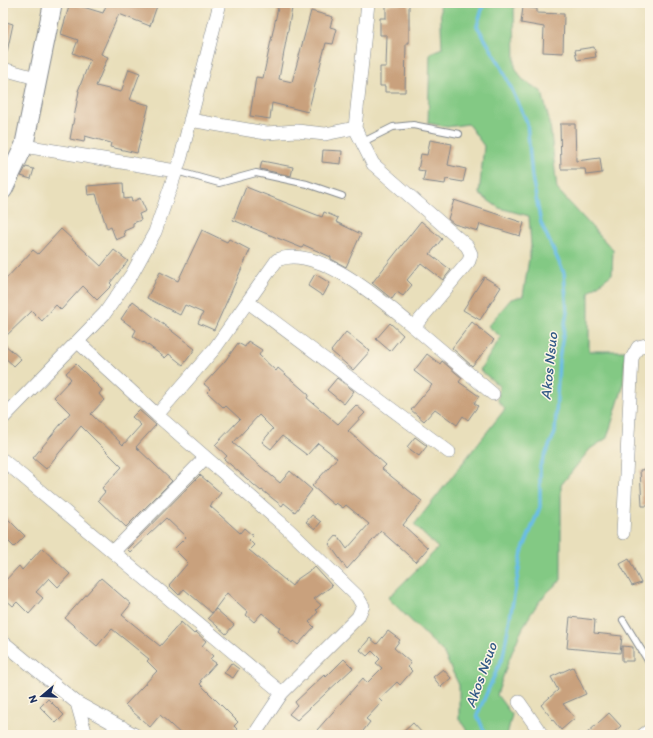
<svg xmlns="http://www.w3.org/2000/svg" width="653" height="738" font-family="Itim,sans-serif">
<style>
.green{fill:#83c984;stroke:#4f7c71}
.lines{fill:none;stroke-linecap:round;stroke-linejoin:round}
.stream{stroke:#6bbde6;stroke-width:3.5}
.building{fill:#c9a17d}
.lane-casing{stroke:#82878c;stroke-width:8}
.street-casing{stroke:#82878c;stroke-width:14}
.secondary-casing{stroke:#82878c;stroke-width:20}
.lane{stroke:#fff;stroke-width:6}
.street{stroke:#fff;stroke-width:13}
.secondary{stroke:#fff;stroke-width:18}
.labels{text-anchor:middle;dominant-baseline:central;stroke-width:3;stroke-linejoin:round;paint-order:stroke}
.water-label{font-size:15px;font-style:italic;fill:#335a87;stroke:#fcf5e5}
</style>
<rect width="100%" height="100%" fill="#fcf5e5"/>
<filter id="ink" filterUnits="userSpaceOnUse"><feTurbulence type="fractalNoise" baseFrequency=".025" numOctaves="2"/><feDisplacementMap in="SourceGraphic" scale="8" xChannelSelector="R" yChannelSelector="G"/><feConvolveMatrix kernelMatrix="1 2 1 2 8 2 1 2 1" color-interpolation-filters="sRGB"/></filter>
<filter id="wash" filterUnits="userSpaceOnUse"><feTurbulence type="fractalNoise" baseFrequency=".012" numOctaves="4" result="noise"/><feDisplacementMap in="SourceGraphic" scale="16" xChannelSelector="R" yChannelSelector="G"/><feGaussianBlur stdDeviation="0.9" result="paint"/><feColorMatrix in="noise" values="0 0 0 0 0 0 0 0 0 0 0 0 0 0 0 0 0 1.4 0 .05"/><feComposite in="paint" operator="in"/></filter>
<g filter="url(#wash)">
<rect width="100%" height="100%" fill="#e9dfbb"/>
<path class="green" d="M440 3H514L515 67 522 79 542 92 550 124 557 189 613 250 612 274 589 292V351H625L623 387 607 438 590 449 561 485V580C553 587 545 594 539 602 519 628 507 664 497 695L512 715 507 735H470L459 719V685L443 652 388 598 438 548 414 525 505 409 498 401 499 386 480 370 501 337 488 326 511 299 523 296 531 246 529 216 499 208 479 194 484 146 468 124 447 127 428 123 430 53 442 48Z"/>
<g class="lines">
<path class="stream" d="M484 3 477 26 500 64 527 122 532 177 541 223 564 273 567 312 559 359 555 433 540 466V507L522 552 503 656 477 715 486 735"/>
</g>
<g id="blocks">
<path class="building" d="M70 3 103 13 107 3H158L150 26 119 14 101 54 108 57 96 86 121 92 129 69 140 73 130 100 149 105 137 153 110 147 111 143 85 136 84 142 70 139 79 91H78L90 60 73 53 78 40 61 34Z
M279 3H293L279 79 292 82 311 11 333 17 330 27 337 29 333 44 326 43 308 112 272 103 270 119 250 116 256 77 263 78Z
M409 4V43H406L405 92H385V86H380V67H386L387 35H380V18H386V5Z
M523 7 537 9V13L564 14 563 53 543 52 544 27 521 23Z
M3 21 13 24 7 52H3Z
M594 47 596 57 577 60 575 50Z
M560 124H575L576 161 600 158 602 173 586 175 585 169H561Z
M430 140 452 144 448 165 466 169 463 182 446 179 445 184 423 181 425 171 418 170 421 154 427 155Z
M323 150 342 151 341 164 322 162Z
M262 161 293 167 291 176 260 169Z
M26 167 34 169 31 179 21 176Z
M123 183 124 199 131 198 132 202 140 198 146 211 139 214 141 220 133 223V227L124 231 125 236 116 240 111 227 107 229 96 194 88 195 87 186Z
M246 187 322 217 324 212 338 218 336 222 361 234 346 267 331 259V257L304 245 302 248 233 220Z
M454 200 524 223 520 236 480 224 478 231 454 224 448 219Z
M421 221 442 239 430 254 451 270 443 280 421 263 407 280 412 285 403 296 397 292 392 299 372 283Z
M61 229 101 266 114 250 128 261 110 283 112 285 97 300 83 286 61 310 56 305 42 321 32 311 3 339V282L33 250 38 254Z
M202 230 227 242 229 239 250 250 214 330 198 323 203 313 185 305 180 315 147 298 160 272 178 281Z
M315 274 330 283 323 296 308 286Z
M484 277 501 287 480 320 463 310Z
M133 301 195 349 183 365 169 354 165 358 144 342 143 343 133 336 136 330 121 319Z
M472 322 494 340 472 366 452 348Z
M390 323 403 335 390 351 376 339Z
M346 332 370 351 353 370 331 351Z
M248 341 262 350 259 355 276 371 278 368 309 395 307 398 338 424 356 405 365 413 348 431 386 465 382 469 422 501 403 525 428 548 416 562 381 531 347 569 329 544 337 535 347 549 369 524 346 505 343 508 336 503 334 505 312 486 337 458 318 443 307 455 282 436 271 449 262 442 273 429 259 415 233 443 280 483 290 471 312 490 295 512 284 503 282 506 262 490 261 491 224 459 227 456 215 445 240 419 226 406 224 408 207 392 210 389 204 384 225 361 238 343 245 347Z
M3 343 21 359 14 366 3 356Z
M427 354 440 364 442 361 462 378 459 382 479 396 474 403 478 406 468 420 463 416 457 425 435 409 424 421 411 410 432 385 414 371Z
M76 364 102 390 99 394 104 400 91 414 123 445 141 425 132 417 139 410 156 425 136 447 172 481 126 527 98 500 105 492 102 488 122 467 81 426 46 469 33 458 70 413 54 397 71 379 66 373Z
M337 378 354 391 344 404 327 390Z
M415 437 427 446 419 456 407 447Z
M650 469V506H642L640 470Z
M200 475 221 493 210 506 240 533 244 528 253 536 249 540 254 545 249 550 292 586 296 580 315 567 332 586 314 599 321 605 316 610 318 612 309 622 314 627 298 645 293 641 292 643 278 631 280 628 262 613 254 622 246 615 248 612 227 593 212 613 184 589 179 595 169 585 188 563 174 549 186 537 166 518 130 552 127 549Z
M3 514 25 536 14 547 3 536Z
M312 515 321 522 315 529 306 522Z
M42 548 70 574 58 587 49 578 36 592 43 598 29 614 17 602 13 606 3 597V583L19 566 22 570Z
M629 559 641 583 632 586 620 564Z
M101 578 131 604 122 615 160 646 181 622 194 634 196 632 206 641 202 646 213 656 210 659 216 663 200 681 202 682 200 684 238 722 234 726 237 729 231 735H182L160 715 150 727 125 705 157 671 147 661 149 659 112 629 97 646 65 618Z
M216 609 234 625 226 634 208 618Z
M570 617 595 620 594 633 622 636 620 653 567 648Z
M388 631 400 640 394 648 411 663 408 667 412 671 400 685 397 682 379 699 382 702 366 719 370 722 360 735H323L317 730 363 678 367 683 382 668 376 663 380 659 372 651 367 656 360 650 370 638 377 644Z
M622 646 633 647V661H622Z
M344 659 353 668 297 720 289 714 297 705 295 702 324 675 326 677Z
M231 663 239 669 233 678 224 673Z
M573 667 586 694 563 704 575 718 561 730 541 705 558 690 551 677Z
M443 669 451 678 441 687 433 677Z
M48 699 64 715 56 723 40 707Z
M609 713 621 726 611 735H585Z
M413 723 424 735H400Z"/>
</g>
</g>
<g filter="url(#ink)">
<use href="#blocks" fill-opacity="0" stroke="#82878c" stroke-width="1"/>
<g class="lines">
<g class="lane-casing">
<path id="lane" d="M363 142 393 127 413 125 459 134
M176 171 219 183 256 173 307 184 342 196
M623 620 650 664"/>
</g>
<g class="street-casing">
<path id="street" d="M3 69 36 78
M190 120 266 133 297 131 325 134 355 128
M24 146 176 171
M248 302 449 452
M414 327 493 394
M78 342 157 415 289 530 357 596 363 606 358 617 282 693 254 735
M157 415 215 348 277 260C318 243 384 303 414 327L469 261 471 254 467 246 373 164 355 128 368 3
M3 418 105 313 132 274 155 232 181 157 220 3
M3 460 282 693
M623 533 632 358 638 347 650 344
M113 552 205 458
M3 642 77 703 135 735
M519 702 542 735
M77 703 86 735
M108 735 122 727
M643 735 650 730"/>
</g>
<g class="secondary-casing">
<path id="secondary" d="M3 190 24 146 53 3"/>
</g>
<use href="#lane" class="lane"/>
<use href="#street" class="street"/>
<use href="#secondary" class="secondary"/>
</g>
</g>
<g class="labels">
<g class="water-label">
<text transform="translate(549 366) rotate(-84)">Akos Nsuo</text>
<text transform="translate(481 675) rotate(-70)">Akos Nsuo</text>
</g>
</g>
<rect width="653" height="738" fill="none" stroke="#fcf5e5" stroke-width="16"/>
<g transform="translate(42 696) rotate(251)" stroke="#fcf5e5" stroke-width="3" paint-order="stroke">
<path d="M0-3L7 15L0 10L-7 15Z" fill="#1b2f5e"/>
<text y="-6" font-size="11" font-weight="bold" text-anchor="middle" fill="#1b2f5e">N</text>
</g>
</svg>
